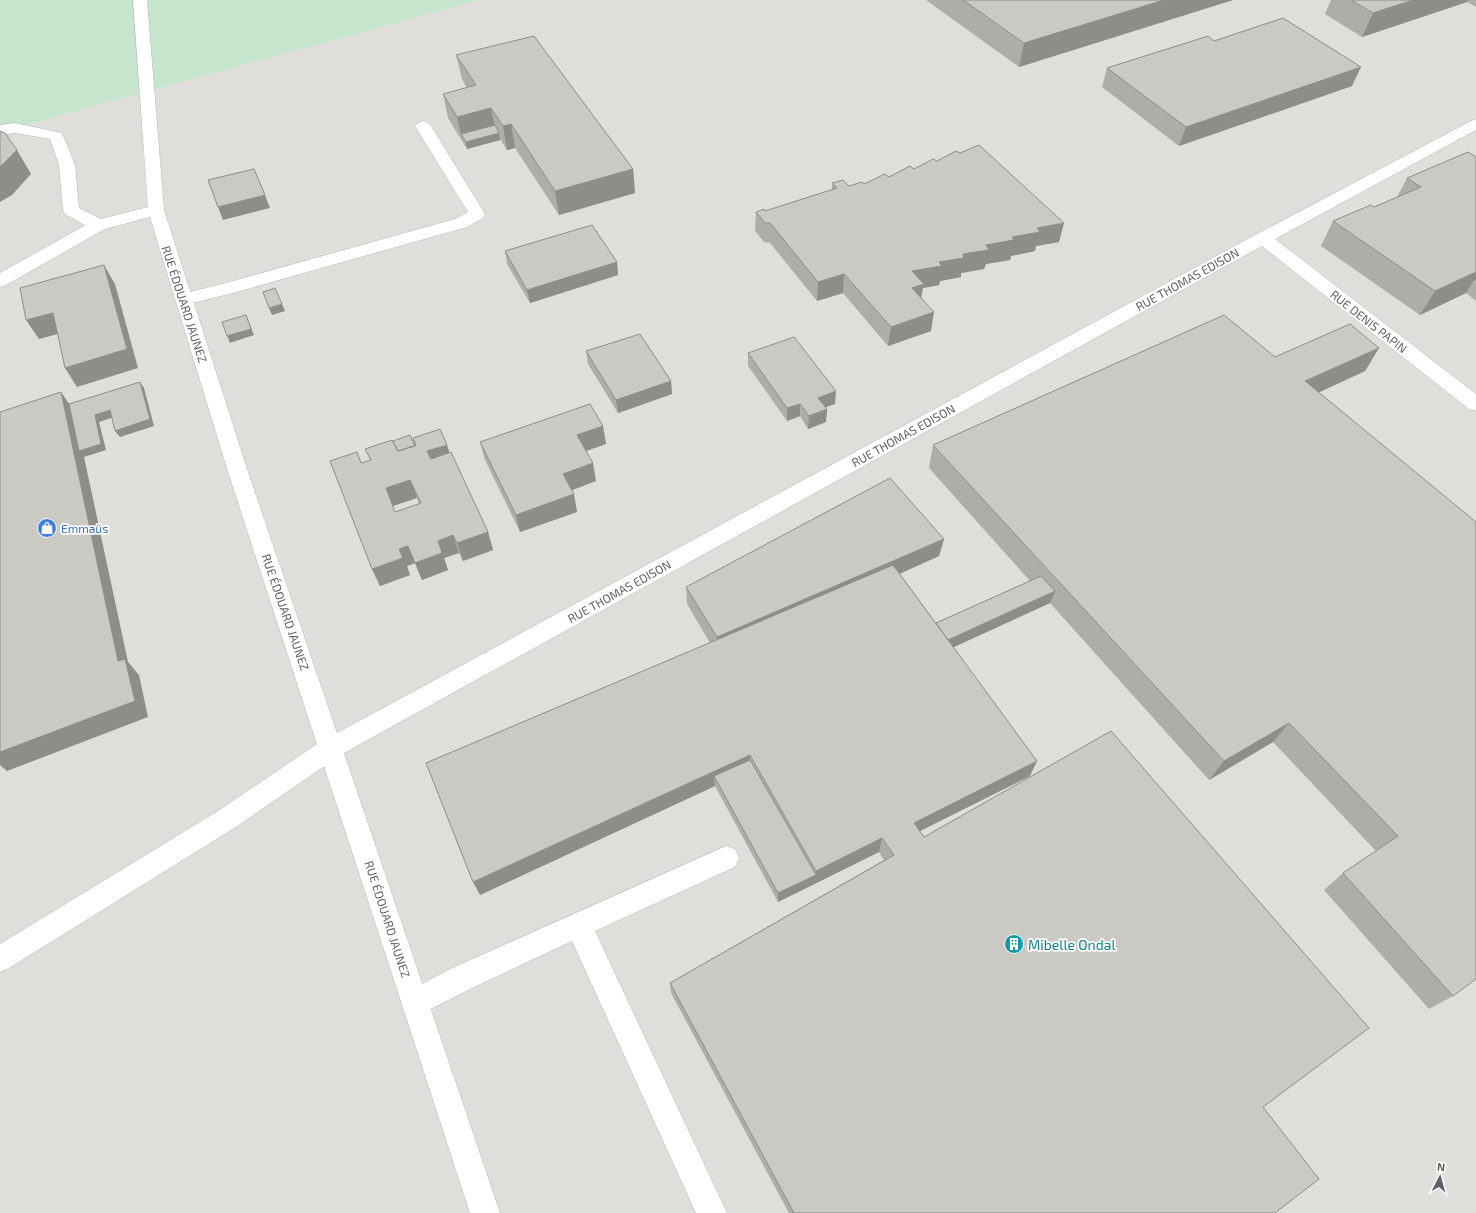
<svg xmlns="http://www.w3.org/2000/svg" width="1476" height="1213" font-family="'Exo 2',sans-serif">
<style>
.industrial{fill:#dfdeda}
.green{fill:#c7e4cc}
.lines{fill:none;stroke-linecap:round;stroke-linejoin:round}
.lane-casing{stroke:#b8b8bd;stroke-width:1}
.street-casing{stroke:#b8b8bd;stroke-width:1}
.lane{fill:#fff;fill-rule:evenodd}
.street{fill:#fff;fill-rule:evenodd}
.wall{fill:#afada9;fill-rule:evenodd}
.shaded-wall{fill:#8e8d89}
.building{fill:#cbc9c4;stroke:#8e8d89;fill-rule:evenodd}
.labels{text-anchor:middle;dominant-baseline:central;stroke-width:3.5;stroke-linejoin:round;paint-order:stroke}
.street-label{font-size:12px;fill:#5f6166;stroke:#fff}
.shop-label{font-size:12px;fill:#366cbe;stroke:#fff;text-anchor:start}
.near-culture-label{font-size:14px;fill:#0d838f;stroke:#fff;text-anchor:start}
</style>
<rect width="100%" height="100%" fill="#efefe8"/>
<path class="industrial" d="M480 0H1476V1213H0V132Z"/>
<path class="green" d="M0 0H480L0 132Z"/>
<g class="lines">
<g class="lane-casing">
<path id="lane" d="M423 121 428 123 431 126 485 214 483 218 467 227 233 293 184 305 178 303 175 299 178 295 226 283 455 219 468 212 415 126 418 123Z
M15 123 62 133 75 165 79 208 105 221 107 225 105 229C91 232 77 220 65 214L63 210 59 165 50 139 15 133 0 135V125Z
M331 737 339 740 343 748 339 756 236 827 9 968 0 972V944L218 811 323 740Z
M726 846 735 849 739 858 735 867 595 931 727 1213H696L572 941 470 989 415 1017 405 1013 401 1003 405 993 450 969Z"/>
</g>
<g class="street-casing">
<path id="street" d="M133 0H147L164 210 249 475 337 733 1257 234 1471 121 1476 119V130L1275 239 1476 394V411L1469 409 1262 246 344 753 500 1213H470L229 475 150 217 105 229 6 285 0 287V273L93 221 148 207Z"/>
</g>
<use href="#lane" class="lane"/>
<use href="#street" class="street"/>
</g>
<path class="wall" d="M926 0H1233L1019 67Z
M1331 0H1476V7L1467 2 1362 37 1325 14Z
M1214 41 1352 86 1179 146 1102 87 1107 68Z
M456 55 633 169 635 193 559 215 515 148 507 150 500 139V140L467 149 448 118 443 94 467 88 462 79Z
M1476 157V301L1466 293 1420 315 1321 246 1333 221 1374 207 1397 197 1407 178Z
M914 169 1059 242 1036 246 1035 251 1011 256 1010 260 986 264 984 269 961 273V277L940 281 939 285 923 288 921 297 931 331 888 346 843 293 817 301 770 243 764 242 755 231 756 212 765 211 832 190V183L849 186 864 184Z
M505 251 617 262 618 275 530 303 507 264Z
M1379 348 1365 371 1318 393 1453 996 1429 1009 1324 890 1343 873 1376 851 1273 742 1209 780 1050 603 953 647 1030 776 920 831 924 837 1263 1107 1275 1213H789L671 993 670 983 884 860 879 852 778 902 715 786 480 895 710 643 687 604 686 587 944 539 939 556 900 574 936 623 1030 581 929 468 933 445 1275 357Z
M586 351 671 381 672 394 618 413 588 364Z
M748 353 835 404 826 407 827 409 826 422 808 429 800 416 787 421 748 366Z
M603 426 606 444 586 451 596 481 572 490 577 512 520 532 485 460 480 442Z
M413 438 449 453 488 532 493 550 463 561 459 553 444 558 448 570 422 580 415 563 407 566 410 575 380 586 372 569 361 463 370 460 365 449 415 446ZM417 498 419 504 395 512 393 506Z"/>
<path class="shaded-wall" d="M1164 0H1233L1019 67 1024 43Z
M1413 0H1468L1467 2 1362 37 1373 13Z
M1361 67 1352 86 1179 146 1186 127Z
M491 108 496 132 461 134 457 117Z
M511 124 515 148 507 150 503 126Z
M499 133 500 140 467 149 466 142Z
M17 150 31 174 12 195 0 202V167Z
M633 169 635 193 559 215 555 191Z
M265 195 270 208 223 220 218 207Z
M1064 223 1059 242 1036 246 1035 251 1011 256 1010 260 986 264 984 269 961 273V277L940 281 939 285 923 288 920 303 909 307 912 271 963 254 986 245 1037 228Z
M617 262 618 275 530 303 527 290Z
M104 265 115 284 138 368 77 387 65 368Z
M1476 272V281L1474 280 1466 293 1420 315 1435 291Z
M844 274 843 293 817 301 818 282Z
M282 304 285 311 272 315 269 308Z
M934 312 931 331 888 346 891 327Z
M53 313 65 332 39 339 26 320Z
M246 315 254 335 230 343 227 336Z
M1379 348 1365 371 1291 405 1305 381Z
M671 381 672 394 618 413 616 400Z
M140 382 144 388 154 426 120 437 115 431Z
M836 391 835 404 817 410 818 398Z
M61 392 74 411 95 415 110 410 114 417 99 422 106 450 84 457 128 662 139 675 148 717 7 771 0 765V752L118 661Z
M800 404V416L787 421V408Z
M827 409 826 422 808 429 809 416Z
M603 426 606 444 580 453 577 435Z
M447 445 453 463 434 469 427 451Z
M593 463 596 481 567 492 563 474Z
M410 480 417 498 393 506 386 488Z
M574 494 577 512 520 532 516 515Z
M488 532 493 550 463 561 457 543Z
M453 535 459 553 444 558 448 570 422 580 415 563 438 541Z
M944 539 939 556 717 654V637Z
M408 546 415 563 407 566 410 575 380 586 372 569 399 549Z
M1055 591 1050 603 941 653 944 641Z
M1289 723 1273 742 1209 780 1224 761Z
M750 755V770L714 776 715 786 480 895 473 882Z
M1037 761 1030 776 910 836 914 823Z
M882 838 879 852 778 902V893L816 875V871Z"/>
<path class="building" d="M963 0H1164L1024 43Z
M1351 0H1413L1373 13Z
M1283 18 1361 67 1186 127 1107 68 1208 36 1214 41Z
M534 36 633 169 555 191 511 124 503 126 491 108 457 117 443 94 476 85 456 55Z
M495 125 499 133 466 142 461 134Z
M0 131 5 133 17 150 0 167Z
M979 145 1064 223 1037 228 1040 232 1012 237 1014 240 986 245 989 250 963 254 964 258 939 262 942 266 912 271 924 284 912 288 934 312 891 327 844 274 818 282 770 223H765L756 212 764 209 765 211 837 188 832 183 843 180 849 186 862 182 864 184 885 174 889 177 910 166 914 169 933 159 937 161 956 151 960 153Z
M1468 152 1476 157V272L1435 291 1333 221 1371 205 1374 207 1421 187 1407 178Z
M254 169 265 195 218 207 208 180Z
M592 225 617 262 527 290 505 251Z
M104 265 127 349 65 368 53 313 26 320 20 288Z
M275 288 282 304 269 308 263 292Z
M246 315 251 329 227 336 222 322Z
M1224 315 1275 357 1350 324 1379 348 1305 381 1476 522V979L1453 996 1343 873 1398 836 1289 723 1224 761 933 445Z
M640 334 671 381 616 400 586 351Z
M794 337 836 391 818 398 827 409 809 416 800 404 787 408 748 353Z
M140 382 150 419 115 431 110 410 95 415 101 444 79 451 69 404Z
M61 392 118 661 125 659 135 701 0 752V412Z
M590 404 603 426 577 435 593 463 563 474 574 494 516 515 480 442Z
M440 429 447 445 427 451 431 459 451 452 488 532 457 543 453 535 438 541 442 553 415 563 408 546 399 549 403 558 372 569 330 461 357 452 361 463 371 460 365 449 392 440 398 451 416 445 413 438ZM410 480 421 503 395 512 386 488Z
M410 435 415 446 398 451 393 441Z
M890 478 944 539 717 637 686 587Z
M893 565 1037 761 914 823 924 837 1111 731 1369 1028 1263 1107 1319 1179 1275 1213H794L670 983 894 855 882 838 816 871 750 755 473 882 426 763Z
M1041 576 1055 591 948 640 936 623Z
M750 760 816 875 778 893 714 776Z"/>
<defs>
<g id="shop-disc" transform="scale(1)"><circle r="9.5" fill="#3f7fe0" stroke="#fff"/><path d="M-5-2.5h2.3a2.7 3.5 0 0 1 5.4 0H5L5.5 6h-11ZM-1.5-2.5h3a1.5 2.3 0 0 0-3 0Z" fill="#fff"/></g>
<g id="building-disc" transform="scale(1)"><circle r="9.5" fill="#0f9aa8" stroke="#fff"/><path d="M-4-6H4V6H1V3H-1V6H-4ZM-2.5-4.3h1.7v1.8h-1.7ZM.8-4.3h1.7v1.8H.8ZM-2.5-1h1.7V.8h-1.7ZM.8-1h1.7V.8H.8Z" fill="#fff"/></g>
</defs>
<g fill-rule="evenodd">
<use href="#shop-disc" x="47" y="528"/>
<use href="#building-disc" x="1014" y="944"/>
</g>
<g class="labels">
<g class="street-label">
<text transform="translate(1187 279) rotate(-29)">RUE THOMAS EDISON</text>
<text transform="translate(185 304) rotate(72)">RUE ÉDOUARD JAUNEZ</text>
<text transform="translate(1369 321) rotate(38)">RUE DENIS PAPIN</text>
<text transform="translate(903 435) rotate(-29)">RUE THOMAS EDISON</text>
<text transform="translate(619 591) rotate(-29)">RUE THOMAS EDISON</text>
<text transform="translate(286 612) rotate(71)">RUE ÉDOUARD JAUNEZ</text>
<text transform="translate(388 919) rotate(72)">RUE ÉDOUARD JAUNEZ</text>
</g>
<g class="shop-label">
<text x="61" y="528">Emmaüs</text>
</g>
<g class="near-culture-label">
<text x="1028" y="944">Mibelle Ondal</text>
</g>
</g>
<g transform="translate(1440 1177) rotate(6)" stroke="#ffffff" stroke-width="3" paint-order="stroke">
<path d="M0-3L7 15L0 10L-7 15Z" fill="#5f6166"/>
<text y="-6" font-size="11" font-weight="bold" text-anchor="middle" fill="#5f6166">N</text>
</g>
</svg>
